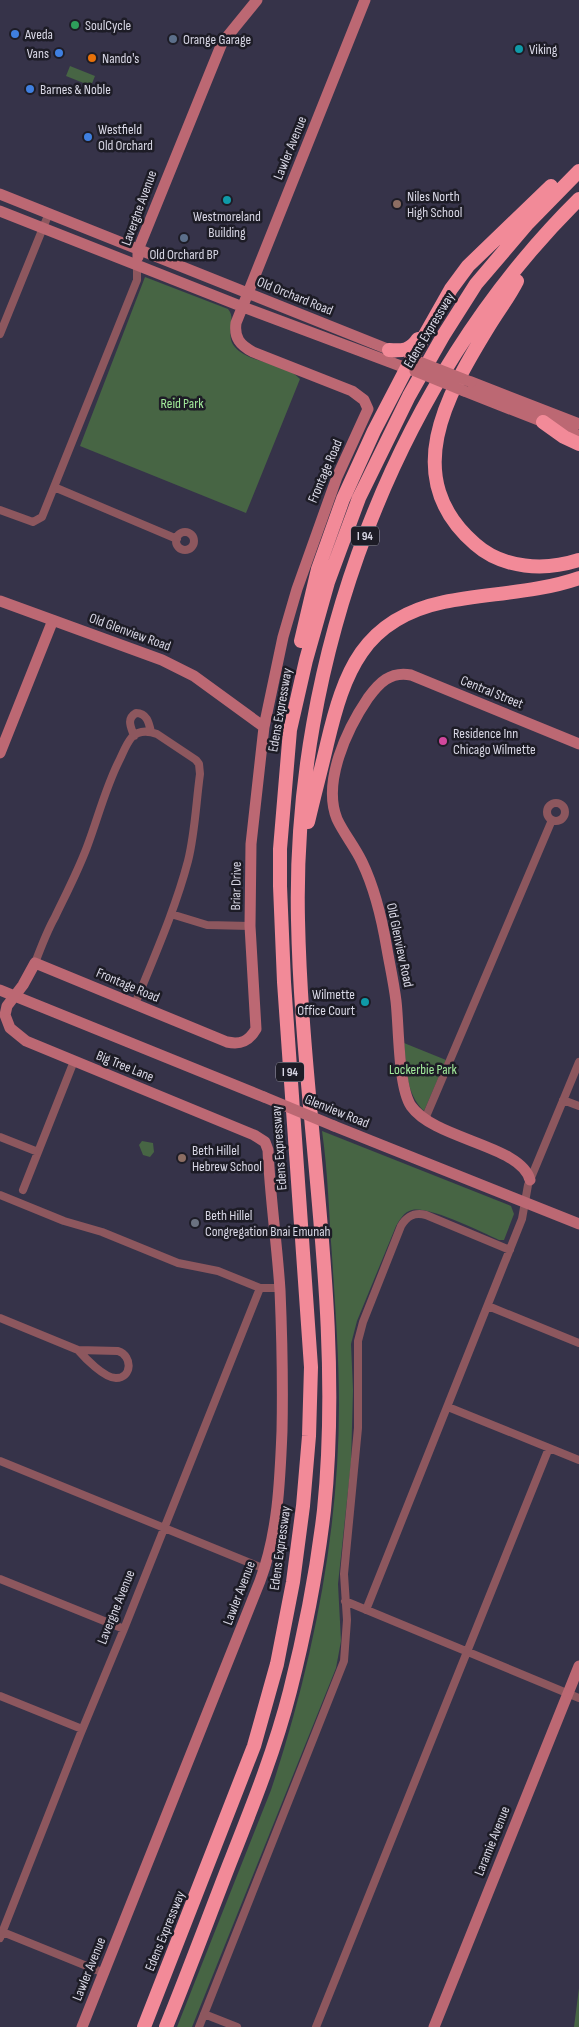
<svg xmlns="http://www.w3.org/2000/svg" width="579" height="2027" font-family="'Sofia Sans Condensed',sans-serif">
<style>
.green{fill:#476544}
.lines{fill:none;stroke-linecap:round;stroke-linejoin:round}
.street{stroke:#8d575e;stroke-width:8}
.secondary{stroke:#bc6873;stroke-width:11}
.highway{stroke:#f28a98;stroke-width:14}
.secondary-bridge{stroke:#bc6873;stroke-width:11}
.leisure-dot{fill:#2e9e5b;stroke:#1d1c26;stroke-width:2}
.shop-dot{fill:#3f7fe0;stroke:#1d1c26;stroke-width:2}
.service-dot{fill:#5c6f8a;stroke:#1d1c26;stroke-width:2}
.culture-dot{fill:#0f9aa8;stroke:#1d1c26;stroke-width:2}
.food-dot{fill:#e8710a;stroke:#1d1c26;stroke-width:2}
.education-dot{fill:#8d6e63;stroke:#1d1c26;stroke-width:2}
.hotel-dot{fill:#d1479c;stroke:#1d1c26;stroke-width:2}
.worship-dot{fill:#6b7280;stroke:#1d1c26;stroke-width:2}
.labels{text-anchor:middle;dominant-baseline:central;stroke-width:5;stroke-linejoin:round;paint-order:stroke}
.shield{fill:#1d1c26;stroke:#a09fac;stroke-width:1}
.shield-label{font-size:12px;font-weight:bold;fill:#d8d7e5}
.poi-label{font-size:14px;fill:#d8d7e5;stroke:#1d1c26;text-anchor:start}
.street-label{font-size:14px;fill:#d8d7e5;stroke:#1d1c26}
.park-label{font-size:14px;fill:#a1e99a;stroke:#1d1c26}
</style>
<rect width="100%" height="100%" fill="#363349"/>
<path class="green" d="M70 66 95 76 91 86 66 76Z
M145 277 228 309C237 319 225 335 234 346 248 364 284 361 300 379L246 513 80 446Z
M404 1043 446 1060 424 1111C405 1092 407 1069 404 1043Z
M322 1131 511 1206 514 1214 504 1240H499C481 1232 430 1206 412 1210 404 1212 400 1219 396 1226L357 1321 351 1344 353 1390 351 1463 338 1584 341 1641 336 1668 192 2027H177L271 1790C312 1666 339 1535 339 1404 339 1354 335 1305 332 1256 329 1215 328 1172 322 1131Z
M142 1141 153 1143 154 1152 150 1157 143 1155 139 1145Z
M579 1988V2027H574Z"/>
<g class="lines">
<path class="street" d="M0 334 49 213
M54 487 177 539
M0 510 33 522 42 517 137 280V266
M176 541a9 9 0 1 1 18 0a9 9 0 1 1-18 0Z
M134 736C131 727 126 719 136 713 147 713 149 723 151 732
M547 812a9 9 0 1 1 18 0a9 9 0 1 1-18 0Z
M171 914 207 925 250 926
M35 963C41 947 47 931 55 917 66 894 78 871 87 847 98 818 105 789 119 761 123 753 126 744 132 737 139 730 149 731 157 734L196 760 199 764 200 774C196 803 195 833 188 861 175 910 154 957 135 1004
M563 1100 579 1106
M425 1119 552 820
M0 1137 38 1152
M23 1190 74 1061
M0 1195 64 1221 102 1232 178 1263 218 1271 260 1288H280
M488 1306 579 1343
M0 1318 78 1350 118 1351C133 1356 132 1378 116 1378 104 1378 85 1358 78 1350
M448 1407 579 1460
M0 1461 265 1569
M0 1579 124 1629
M345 1601 579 1698
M366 1610 522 1219 528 1185 579 1062
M0 1696 82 1729
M0 1931 104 1973
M0 1938 80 1735 124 1629 260 1288
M204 2014 237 2027
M199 2027 344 1661 347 1620 344 1574 358 1428V1341L363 1322 401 1226C407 1216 414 1212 426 1215L510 1250
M316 2027 549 1448"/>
<path class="secondary" d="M0 194 395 352
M0 211 243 307 414 371
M138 257V250L222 43 257 0
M471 382 579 424
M464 391 579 436
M0 601 162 660 194 676 264 727
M0 753 53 620
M0 990 264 1097
M334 1126 579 1224
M530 1180C521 1145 435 1140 411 1106 398 1086 399 1026 396 1001 394 984 390 966 387 949 382 919 375 889 362 862 355 847 344 834 337 819 322 782 347 729 368 698 379 683 390 671 411 675L579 744
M82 2027 260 1581C278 1533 280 1481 282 1431 283 1384 282 1337 280 1290 277 1243 270 1197 268 1150L265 1142 254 1135 26 1041 10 1028 5 1015 7 1006 23 985 35 963 227 1042C241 1045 249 1041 256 1029L250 926 251 844 264 727 283 637 297 589 337 477 368 409 364 400 352 391 253 352C240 345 234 338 236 323L365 0
M434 2027 579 1666"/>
<path class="highway" d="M517 281C509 297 498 311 489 326 446 396 399 478 475 544 503 569 545 571 579 560
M389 350C402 351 410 351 418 339
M543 422 564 437 579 444
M301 641 318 569 343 499 374 431 412 358 451 289 468 266 551 186
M308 822C314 796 321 770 327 744 344 672 363 619 444 602 489 593 536 593 579 578
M144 2027 254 1746 277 1664 293 1582 303 1506 309 1436 311 1367 284 982 280 886V849L290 730 306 660 328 582 359 498 409 396 443 336 476 284 528 223 579 171
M166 2027C188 1973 208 1919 229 1865 252 1807 275 1750 290 1691 305 1632 317 1571 324 1510 344 1313 302 1117 298 920 292 661 393 383 579 199"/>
<path class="secondary-bridge" d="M420 362 471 382
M415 371 464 391
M264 1097 334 1126"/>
</g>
<circle class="leisure-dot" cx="75" cy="25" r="5"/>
<g class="shop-dot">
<circle cx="15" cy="34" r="5"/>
<circle cx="59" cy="53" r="5"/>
<circle cx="30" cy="89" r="5"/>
<circle cx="88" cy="137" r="5"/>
</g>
<g class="service-dot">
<circle cx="173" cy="39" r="5"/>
<circle cx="184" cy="238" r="5"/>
</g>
<g class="culture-dot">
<circle cx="519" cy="49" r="5"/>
<circle cx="227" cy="200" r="5"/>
<circle cx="365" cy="1002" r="5"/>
</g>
<circle class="food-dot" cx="92" cy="58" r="5"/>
<g class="education-dot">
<circle cx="397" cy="204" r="5"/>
<circle cx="182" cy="1158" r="5"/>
</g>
<circle class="hotel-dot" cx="443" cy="741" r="5"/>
<circle class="worship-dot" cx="195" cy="1223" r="5"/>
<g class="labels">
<g class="shield">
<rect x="351" y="526.5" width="28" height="19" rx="4"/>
<rect x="276" y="1062.5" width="28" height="19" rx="4"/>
</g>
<g class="shield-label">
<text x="365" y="536">I 94</text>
<text x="290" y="1072">I 94</text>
</g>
<g class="poi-label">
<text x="85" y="25">SoulCycle</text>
<text x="25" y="34">Aveda</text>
<text x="183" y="39">Orange Garage</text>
<text x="529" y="49">Viking</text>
<text x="49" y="53" text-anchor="end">Vans</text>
<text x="102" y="58">Nando's</text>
<text x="40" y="89">Barnes &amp; Noble</text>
<text x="98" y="129">Westfield<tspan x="98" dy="16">Old Orchard</tspan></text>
<text x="407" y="196">Niles North<tspan x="407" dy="16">High School</tspan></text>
<text x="227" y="216" text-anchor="middle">Westmoreland<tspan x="227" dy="16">Building</tspan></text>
<text x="184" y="254" text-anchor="middle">Old Orchard BP</text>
<text x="453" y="733">Residence Inn<tspan x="453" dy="16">Chicago Wilmette</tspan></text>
<text x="355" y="994" text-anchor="end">Wilmette<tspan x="355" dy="16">Office Court</tspan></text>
<text x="192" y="1150">Beth Hillel<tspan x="192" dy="16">Hebrew School</tspan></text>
<text x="205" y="1215">Beth Hillel<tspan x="205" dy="16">Congregation Bnai Emunah</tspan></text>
</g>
<g class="street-label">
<text transform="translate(290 148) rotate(-68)">Lawler Avenue</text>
<text transform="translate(139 208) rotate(-70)">Lavergne Avenue</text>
<text transform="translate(295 296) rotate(22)">Old Orchard Road</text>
<text transform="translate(429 330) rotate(-59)">Edens Expressway</text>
<text transform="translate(325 471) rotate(-67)">Frontage Road</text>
<text transform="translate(130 632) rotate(20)">Old Glenview Road</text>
<text transform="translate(492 692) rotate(22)">Central Street</text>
<text transform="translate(280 710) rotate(-80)">Edens Expressway</text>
<text transform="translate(236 886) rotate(-89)">Briar Drive</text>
<text transform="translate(400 945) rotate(78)">Old Glenview Road</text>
<text transform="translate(128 985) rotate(23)">Frontage Road</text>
<text transform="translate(125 1066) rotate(22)">Big Tree Lane</text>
<text transform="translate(337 1111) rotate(22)">Glenview Road</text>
<text transform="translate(279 1148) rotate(-94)">Edens Expressway</text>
<text transform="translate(280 1548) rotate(-82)">Edens Expressway</text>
<text transform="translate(239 1593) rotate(-69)">Lawler Avenue</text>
<text transform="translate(116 1607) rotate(-68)">Lavergne Avenue</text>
<text transform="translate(492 1841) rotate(-68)">Laramie Avenue</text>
<text transform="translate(165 1931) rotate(-68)">Edens Expressway</text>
<text transform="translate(89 1969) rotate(-68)">Lawler Avenue</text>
</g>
<g class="park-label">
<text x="182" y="403">Reid Park</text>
<text x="423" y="1069">Lockerbie Park</text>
</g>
</g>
</svg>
